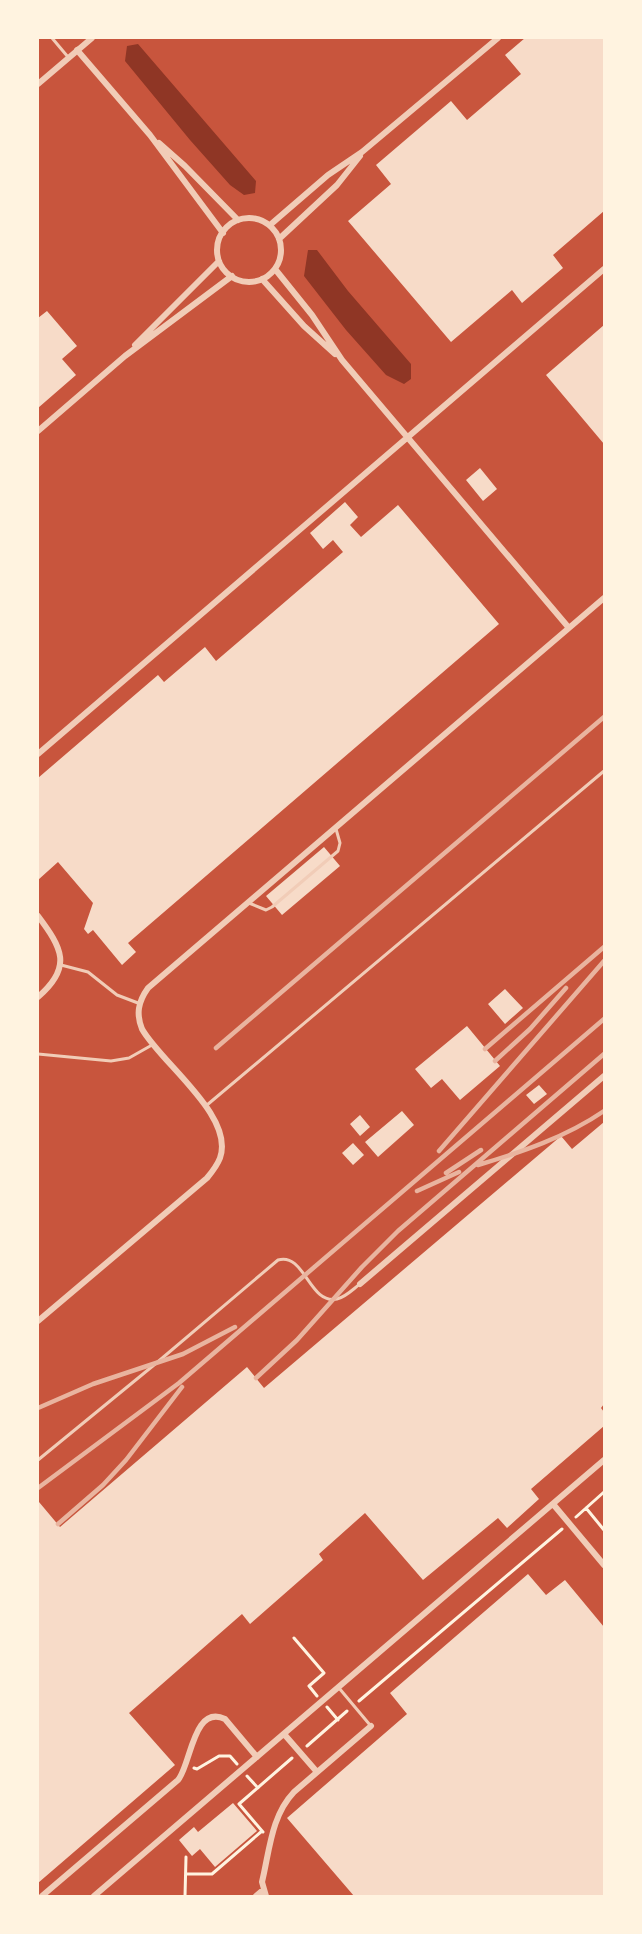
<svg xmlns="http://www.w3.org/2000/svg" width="642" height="1934" font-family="'PT Sans Narrow',sans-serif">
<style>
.water{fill:#8f3625}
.building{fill:#f7dbc8}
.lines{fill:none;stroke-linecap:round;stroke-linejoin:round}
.path{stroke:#fff3e0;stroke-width:3}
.service{stroke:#f1ccb7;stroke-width:3}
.minor{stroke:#f1ccb7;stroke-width:6}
.rail{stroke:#e9b49f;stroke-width:4.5}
</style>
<rect width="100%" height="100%" fill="#c8553d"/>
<path class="water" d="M138 44 256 181 255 193 244 195 230 185 190 140 125 61 127 46Z
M308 250H317L348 291 411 364V379L404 384 386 375 346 330 304 276Z"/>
<path class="building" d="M525 38H604V211L553 255 563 268 522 303 512 290 451 342 348 221 391 184 376 165 451 101 467 120 521 74 505 55Z
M47 311 77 346 62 359 76 375 38 408V318Z
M604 325V444L546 375Z
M480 468 497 489 483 501 466 480Z
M345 502 358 517 350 525 361 537 398 505 499 624 128 943 136 952 122 965 93 930 88 934 84 929 93 903 58 862 38 880V778L158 675 164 682 205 647 216 661 343 552 333 540 323 549 310 533Z
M324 847 340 866 282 915 266 896Z
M505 989 523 1008 505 1024 488 1004Z
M467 1026 500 1066 460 1100 442 1079 431 1088 415 1069Z
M539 1085 547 1094 534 1104 526 1095Z
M402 1111 414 1125 378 1157 365 1142Z
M360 1115 370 1127 360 1136 350 1124Z
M604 1122V1404L601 1408 604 1412V1426L531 1489 539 1499 507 1528 498 1518 423 1580 365 1513 319 1554 323 1560 250 1624 242 1614 129 1713 175 1765 38 1883V1503L39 1502 60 1527 247 1367 264 1388 561 1136 572 1149Z
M353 1143 364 1155 353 1165 342 1153Z
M528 1574 546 1595 565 1580 604 1627V1896H354L287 1818 407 1714 390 1693Z
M233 1803 257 1831 215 1867 200 1849 192 1856 179 1840 194 1827 198 1832Z"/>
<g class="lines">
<path class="path" d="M586 1508 604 1530
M576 1517 604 1492
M294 1638 324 1673 309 1686 317 1696
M359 1701 562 1529
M327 1707 338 1720
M307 1746 347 1711
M194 1768 197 1769 219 1756H230L237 1764
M247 1776 258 1788
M263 1832 239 1804 292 1758
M186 1874H212L262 1831
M185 1896 186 1857"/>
<path class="service" d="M52 38 68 57
M249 903 266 910 272 907 338 851 340 843 336 829
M61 965 88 972 117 995 138 1003
M38 1054 111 1061 129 1058 152 1045
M207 1105 604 771
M38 1460 154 1365 278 1260C305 1252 309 1305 337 1299 346 1297 353 1289 360 1284
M339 1688 370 1725"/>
<path class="minor" d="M77 50 150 135 223 233
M38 84 92 38
M159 143 185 166 238 220
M217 250a32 32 0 1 1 64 0a32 32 0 1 1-64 0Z
M270 225 328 175 362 152 498 38
M279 239 337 185 360 156
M275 269 312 315 342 360 569 628
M262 279 304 326 335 354
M135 345 219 261
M38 431 125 356 232 276
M38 754 604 269
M38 916C62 948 73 967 38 997
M360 1284 604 1076
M38 1321 207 1178C212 1172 217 1166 220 1158 235 1116 161 1063 142 1029 136 1014 138 1002 148 988L604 598
M553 1504 604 1565
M284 1734 317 1772
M42 1896 178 1780C191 1765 193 1704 225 1719L257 1757
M94 1896 604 1460
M256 1896 263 1890
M266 1896 262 1882 264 1873C270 1845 273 1814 294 1792L371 1726"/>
<path class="rail" d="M216 1048 604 717
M485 1049 604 947
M495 1061 530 1029 566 988
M439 1151 604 961
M478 1165C522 1152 566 1137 604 1111
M446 1173 481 1150
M417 1191 459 1172
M256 1378 297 1340 362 1267 398 1231 604 1054
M38 1408 93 1384 183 1354 235 1327
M38 1488 179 1383 604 1019
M58 1524 103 1485 126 1460 182 1387"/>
</g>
<rect width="642" height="1934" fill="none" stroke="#fff3e0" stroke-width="78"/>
</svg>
